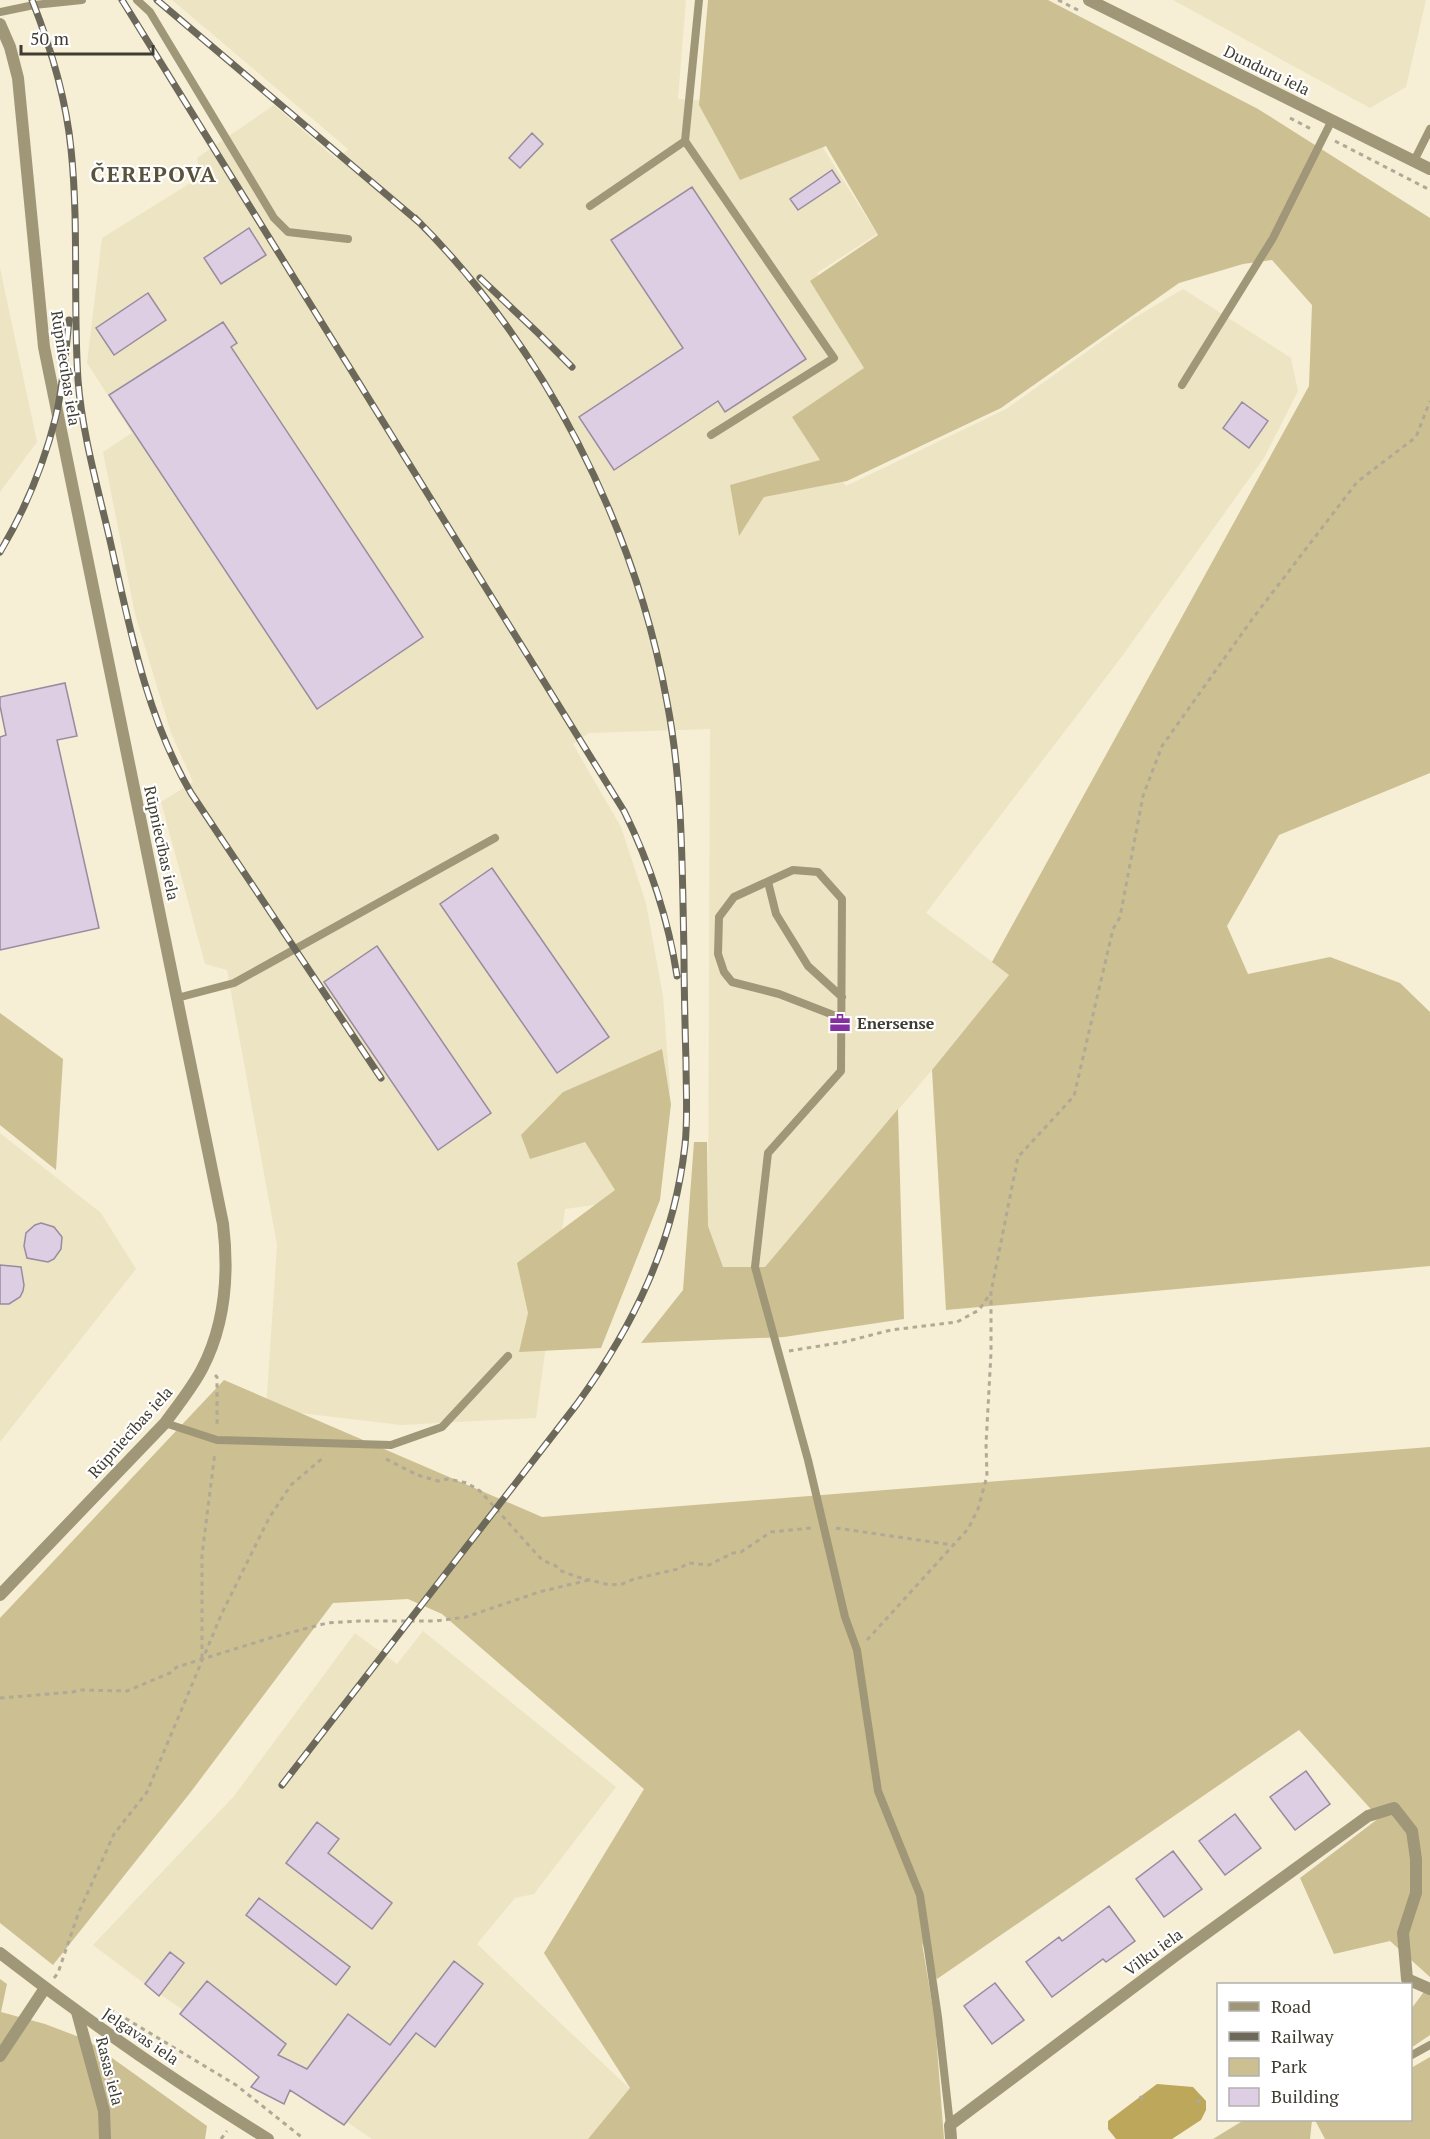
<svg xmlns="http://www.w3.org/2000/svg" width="1430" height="2139" font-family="'PT Serif',serif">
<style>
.built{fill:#ede4c3}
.green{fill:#ccbf91}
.water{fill:#bda75b}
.building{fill:#decee4;stroke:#998ba0;stroke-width:1.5}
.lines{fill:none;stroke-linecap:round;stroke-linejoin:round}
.path{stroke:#afa996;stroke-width:3;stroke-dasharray:4.5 4.5;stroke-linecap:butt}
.service{stroke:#a09778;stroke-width:8}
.minor{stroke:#a09778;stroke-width:12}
.tertiary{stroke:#a09778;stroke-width:12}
.rail-casing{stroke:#6c685a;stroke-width:7}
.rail{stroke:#fff;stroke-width:4.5;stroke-dasharray:14;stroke-linecap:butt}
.labels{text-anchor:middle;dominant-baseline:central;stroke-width:4.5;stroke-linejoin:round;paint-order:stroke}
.street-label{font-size:16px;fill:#3f3c32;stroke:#fff}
.poi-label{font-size:16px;font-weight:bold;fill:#3f3c32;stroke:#fff;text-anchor:start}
.district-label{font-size:22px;font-weight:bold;letter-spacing:1.5px;fill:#59523d;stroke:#fff}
</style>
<rect width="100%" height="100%" fill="#f6efd5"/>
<path class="built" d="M172 0H686L678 99 797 106 877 234 817 273 883 369 801 424 846 486 1006 409 1134 318 1183 289 1291 358 1298 391 1264 458 1123 655 926 913 1010 975 932 1070 765 1267 723 1268 708 1226 710 729 589 733 573 744 621 827 646 903 663 996 670 1089 653 1197 565 1209 536 1418 401 1425 266 1409 277 1245 227 970 205 964 161 802 193 782 171 733 135 614 103 452 132 433 87 363 102 238 200 177 197 158 274 105 337 160 348 149Z
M1173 0H1426L1406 87 1370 108Z
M0 268 37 442 0 492Z
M0 1133 101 1213 136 1269 0 1442Z
M423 1631 616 1787 534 1894 515 1898 477 1944 630 2089 588 2139H372L145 1984 93 1945 234 1796 355 1633 397 1664Z"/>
<path class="green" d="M708 0H1048L1258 109 1430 218V773L1279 835 1227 926 1248 974 1330 957 1400 983 1430 1012V1266L946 1310 932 1070 1009 975 992 962 1309 386 1312 305 1272 260 1243 264 1179 283 1001 408 847 481 764 497 739 536 730 485 820 460 792 417 864 368 810 281 878 235 826 146 740 180 699 105Z
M0 1013 63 1059 56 1170 0 1125Z
M662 1049 671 1104 660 1200 601 1348 519 1352 528 1313 517 1263 615 1190 585 1142 530 1159 521 1135 563 1092Z
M898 1109 904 1319 784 1337 641 1343 683 1290 694 1142H707L708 1226 723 1267H765Z
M224 1380 542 1517 1430 1447V1977L1390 1941 1334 1954 1300 1878 1379 1818 1299 1730 937 1979 922 1943 935 2021 944 2139H588L630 2088 544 1953 644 1789 442 1614 408 1599 333 1603 190 1793 53 1965 0 1923V1618Z
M0 1979 7 1984 1 2012 45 2024 87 2040 207 2126 205 2139H0Z
M1430 1984V2035L1411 2048V2009Z
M1430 2057V2139H1325L1315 2120H1410L1411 2068Z
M1244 2120H1312L1310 2139H1213Z"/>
<path class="water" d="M1157 2084 1193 2087 1206 2101V2110L1201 2120 1172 2139H1116L1108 2129V2121Z"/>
<path class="building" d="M532 133 543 144 520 168 509 158Z
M832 170 840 182 798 210 790 199Z
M692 187 806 359 725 412 718 401 614 470 579 417 683 348 611 240Z
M249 228 266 255 221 284 204 258Z
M148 293 166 320 114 355 96 328Z
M223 322 237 343 231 347 423 637 317 709 109 395Z
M1242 402 1268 421 1249 448 1223 428Z
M65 683 77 736 57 740 99 928 0 950V737L6 735 0 706V697Z
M492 868 609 1037 557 1073 440 904Z
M377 946 491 1113 438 1150 324 982Z
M41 1223 54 1227 62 1237 61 1249 54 1259 48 1262 27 1258 24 1246 26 1233 35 1225Z
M0 1265 21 1267 24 1285 23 1291 20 1297 9 1304H0Z
M1306 1771 1330 1804 1295 1830 1270 1797Z
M1235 1814 1261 1848 1225 1875 1199 1841Z
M317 1822 339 1839 328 1853 392 1903 372 1929 286 1863Z
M1173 1851 1202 1889 1164 1917 1136 1879Z
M259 1898 350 1967 336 1985 246 1915Z
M1109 1906 1135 1941 1106 1962 1103 1959 1052 1997 1026 1962 1059 1937 1062 1941Z
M170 1952 184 1963 159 1996 145 1984Z
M454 1961 483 1984 435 2047 416 2033 344 2125 290 2090 284 2104 251 2087 259 2077 180 2014 207 1981 286 2044 278 2055 307 2069 348 2014 390 2045Z
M995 1983 1024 2020 992 2044 964 2006Z"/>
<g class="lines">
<path class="path" d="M1058 0 1078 10
M1290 118 1313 130
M1335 141 1430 190
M789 1351 844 1342 891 1330 957 1322 979 1310 990 1294
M215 1375 217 1377V1428
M386 1459 417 1475 438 1481 448 1479 467 1483 480 1491 542 1560 556 1566 559 1570 577 1577 610 1585 622 1584 634 1579 678 1569 689 1563 709 1565 733 1553 741 1552 771 1532 811 1528
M836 1528 953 1545
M867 1640 968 1529 978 1509 987 1476 986 1444 991 1353V1292L1018 1157 1074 1096 1113 929 1120 917 1143 796 1162 746 1253 618 1357 482 1416 437 1430 401
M202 1658V1555L215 1452
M0 1698 73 1692 79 1690 127 1691 170 1673 177 1667 270 1638 327 1623 360 1621H436L466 1617 539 1592 589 1580
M54 1978 58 1973 78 1914 114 1834 147 1792 222 1613 269 1518 291 1485 325 1456
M110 2009 236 2085 304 2139
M1140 2096 1143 2101
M1197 2103 1203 2097
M221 2139 227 2131"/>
<path class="service" d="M137 0 150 12 274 218 288 232 348 239
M699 0 685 141 834 358 711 435
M0 12 34 5 82 0
M1414 161 1430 129
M590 206 685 141
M1182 385 1273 238 1332 120
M768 882 776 914 808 966 842 997
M177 998 234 983 495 838
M841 1018 779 994 732 982 724 972 718 954 719 917 734 897 793 870 818 872 842 899 841 1071 768 1153 755 1267 808 1460 845 1617 857 1650 878 1791 920 1895 938 2017 950 2125
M165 1423 217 1440 391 1445 442 1427 508 1356
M1410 2056 1430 2045"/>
<path class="minor" d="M0 24 10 47 18 78 44 347 223 1224C229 1273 225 1325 202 1369 192 1388 178 1405 165 1423L0 1595
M77 2012 104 2111 105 2139
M0 2056 45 1988
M951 2139 950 2125 1179 1953 1368 1816 1394 1808 1412 1831 1416 1859V1893L1403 1933 1407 1979 1430 1989"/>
<path class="tertiary" d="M1089 0 1430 169
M0 1953C86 2020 175 2082 268 2139"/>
<g class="rail-casing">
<path id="rail" d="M32 0C51 48 66 98 71 149 79 225 73 303 78 380 82 432 97 485 109 536 129 624 145 714 191 793L381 1078
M122 0 624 811C650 864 668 917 677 976
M157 0 420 223
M480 278 538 333 572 367
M0 552C25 510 44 464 56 416 63 385 66 352 69 320
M282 1785 577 1404C634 1325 674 1243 685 1145 688 1118 686 1089 686 1062 685 1025 684 989 684 952 682 869 683 784 667 702 635 525 543 345 415 218"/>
</g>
<use href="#rail" class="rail"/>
</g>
<defs>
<g id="office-bare" transform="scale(1.62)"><path d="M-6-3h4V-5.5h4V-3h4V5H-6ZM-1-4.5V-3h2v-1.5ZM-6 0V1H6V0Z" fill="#8331a0" stroke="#fff" stroke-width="2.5" paint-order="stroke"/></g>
</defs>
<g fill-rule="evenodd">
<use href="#office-bare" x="840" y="1023"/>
</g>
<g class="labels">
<g class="street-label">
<text transform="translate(1267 70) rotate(26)">Dunduru iela</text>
<text transform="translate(66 368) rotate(81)">Rūpniecības iela</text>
<text transform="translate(162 843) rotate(78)">Rūpniecības iela</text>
<text transform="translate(130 1432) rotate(-48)">Rūpniecības iela</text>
<text transform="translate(1153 1952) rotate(-36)">Vilku iela</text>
<text transform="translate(141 2036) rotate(34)">Jelgavas iela</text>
<text transform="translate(110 2071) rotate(76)">Rasas iela</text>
</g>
<g class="poi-label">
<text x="857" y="1023">Enersense</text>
</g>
<g class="district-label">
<text x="154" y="173">ČEREPOVA</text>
</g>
</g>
<rect x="1217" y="1983" width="195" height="138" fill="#ffffff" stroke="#b2b1ad" stroke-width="1.5"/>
<rect x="1229" y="2002" width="30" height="9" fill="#a09778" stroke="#b2b1ad" stroke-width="1.5"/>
<text x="1271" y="2013" font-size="18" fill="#3f3c32">Road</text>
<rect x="1229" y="2032" width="30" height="9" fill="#6c685a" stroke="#b2b1ad" stroke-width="1.5"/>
<text x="1271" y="2043" font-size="18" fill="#3f3c32">Railway</text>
<rect x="1229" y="2058" width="30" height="18" fill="#ccbf91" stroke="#b2b1ad" stroke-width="1.5"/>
<text x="1271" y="2073" font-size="18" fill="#3f3c32">Park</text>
<rect x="1229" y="2088" width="30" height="18" fill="#decee4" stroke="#b2b1ad" stroke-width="1.5"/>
<text x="1271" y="2103" font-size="18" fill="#3f3c32">Building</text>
<path d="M21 45v9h132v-9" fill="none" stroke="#3f3c32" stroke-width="3"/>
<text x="30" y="45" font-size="18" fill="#3f3c32" stroke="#ffffff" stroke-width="4.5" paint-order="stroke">50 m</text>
</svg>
